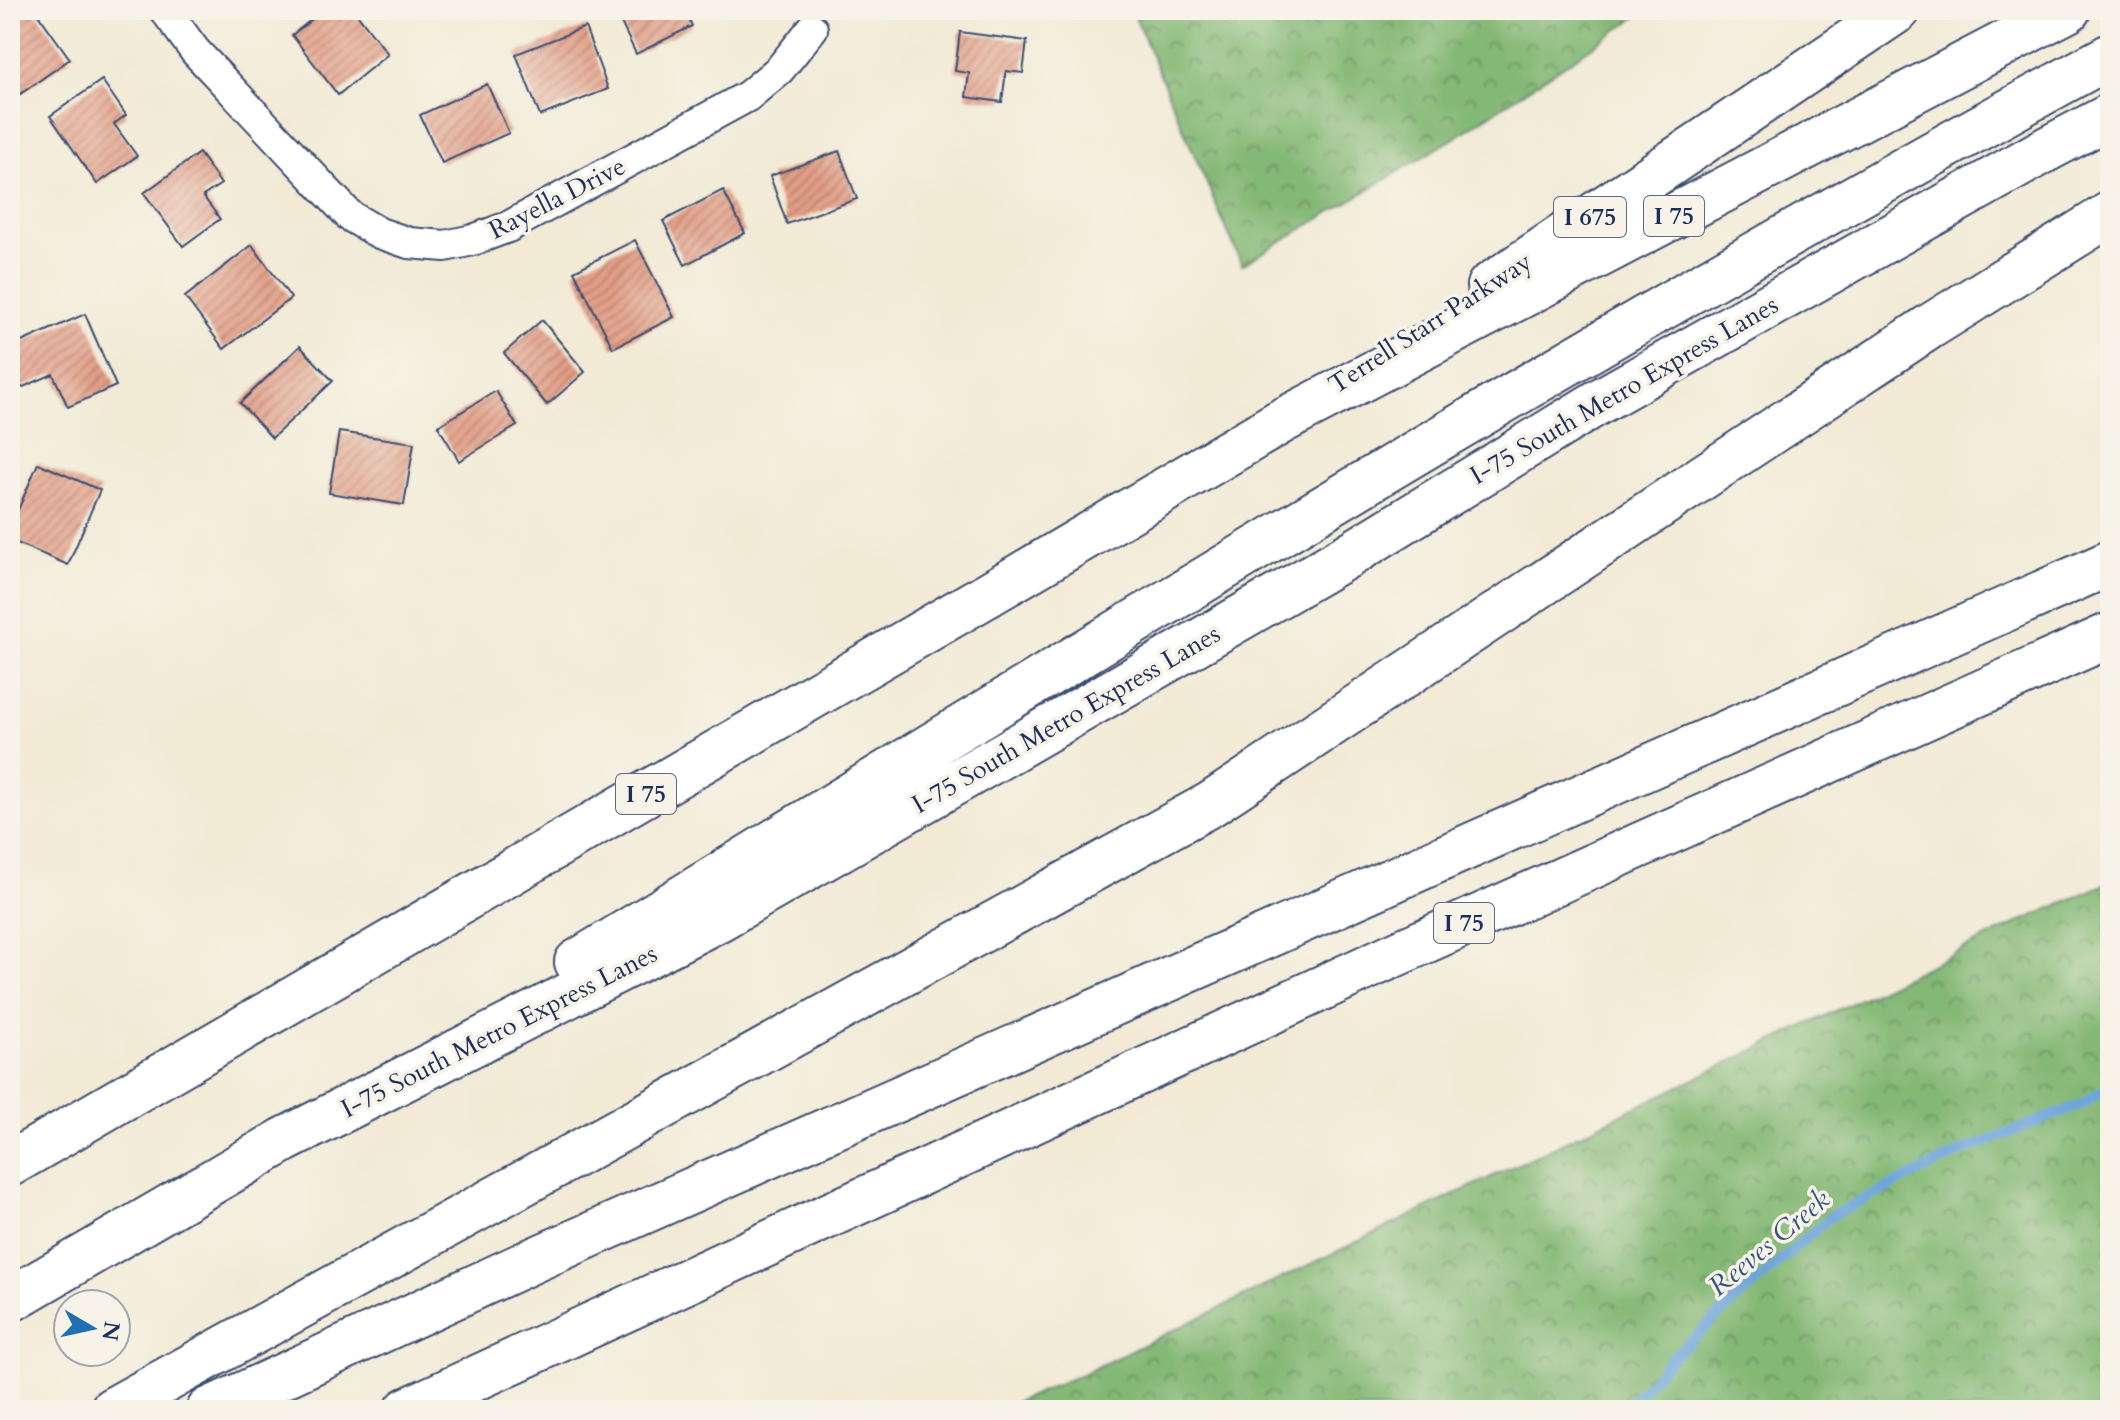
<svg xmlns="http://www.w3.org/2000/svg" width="2120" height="1420" font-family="Cardo,serif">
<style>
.forest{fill:url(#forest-crowns);stroke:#507469;stroke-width:2}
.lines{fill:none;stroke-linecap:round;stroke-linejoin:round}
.stream{stroke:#6da4db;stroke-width:10}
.building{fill:url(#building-hatch)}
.street-casing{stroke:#3b4b70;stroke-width:34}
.highway-casing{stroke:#3b4b70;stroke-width:48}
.street{stroke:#fff;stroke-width:30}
.highway{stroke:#fff;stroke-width:44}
.labels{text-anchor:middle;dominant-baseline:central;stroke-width:7;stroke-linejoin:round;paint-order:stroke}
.shield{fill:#f7f3e8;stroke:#5d6a87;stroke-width:2}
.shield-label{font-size:24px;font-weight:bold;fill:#1b2f5e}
.street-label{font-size:26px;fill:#1b2f5e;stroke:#f7f3e8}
.water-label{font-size:28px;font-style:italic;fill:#345284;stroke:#f7f3e8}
</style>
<defs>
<pattern id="forest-crowns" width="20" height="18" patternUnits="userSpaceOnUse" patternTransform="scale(2)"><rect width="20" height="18" fill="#84b874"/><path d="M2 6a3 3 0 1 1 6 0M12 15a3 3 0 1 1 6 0" fill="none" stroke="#6b9662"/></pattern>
<pattern id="building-hatch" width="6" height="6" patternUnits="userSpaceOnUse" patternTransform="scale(2)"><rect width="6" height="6" fill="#e29d85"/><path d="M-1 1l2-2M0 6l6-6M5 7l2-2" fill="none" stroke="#b68070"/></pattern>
</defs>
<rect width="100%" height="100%" fill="#f7f3e8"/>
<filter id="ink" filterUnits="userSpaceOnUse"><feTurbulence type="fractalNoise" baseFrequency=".0125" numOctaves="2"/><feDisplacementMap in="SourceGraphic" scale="16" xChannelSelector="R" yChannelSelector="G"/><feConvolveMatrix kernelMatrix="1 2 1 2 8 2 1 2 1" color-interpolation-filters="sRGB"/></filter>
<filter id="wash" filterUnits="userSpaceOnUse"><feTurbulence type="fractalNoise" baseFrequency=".006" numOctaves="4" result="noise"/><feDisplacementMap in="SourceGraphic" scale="32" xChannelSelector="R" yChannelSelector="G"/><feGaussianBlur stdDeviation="1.8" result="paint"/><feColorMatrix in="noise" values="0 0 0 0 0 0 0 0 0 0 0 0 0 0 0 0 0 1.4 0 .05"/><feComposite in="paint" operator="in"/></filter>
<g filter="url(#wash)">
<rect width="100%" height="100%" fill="#f2ead5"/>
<path class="forest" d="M1132 10H1647L1453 139 1242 265Z
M2110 882V1410H997L1089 1371 2024 920Z"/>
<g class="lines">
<path class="stream" d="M1612 1410 1634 1399 1671 1358 1831 1216 1958 1153 2082 1104 2110 1086"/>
</g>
<g id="blocks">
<path class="building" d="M12 10H35L70 59 16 97 10 89Z
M324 10H354L388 54 338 95 292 35Z
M615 10H685L692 26 636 54Z
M585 27 608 89 540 116 516 54Z
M960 32 1027 41 1023 73 1006 71 1002 102 966 97 969 73 955 71Z
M102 80 126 115 114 124 137 156 97 184 50 116Z
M487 84 509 133 442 163 420 115Z
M839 151 857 199 787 224 770 176Z
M199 153 221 184 203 196 220 219 183 246 144 193Z
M723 190 745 233 685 265 663 221Z
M635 240 674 317 613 348 574 271Z
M252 245 291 298 224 349 185 297Z
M85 314 116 386 68 407 53 374 21 388 10 361V347Z
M542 320 585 372 547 405 504 353Z
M300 346 333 381 272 438 240 403Z
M496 391 517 426 459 461 438 426Z
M339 432 414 443 404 505 329 493Z
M38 463 100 490 68 565 10 540V529Z"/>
</g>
</g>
<g filter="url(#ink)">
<use href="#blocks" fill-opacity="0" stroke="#3b4b70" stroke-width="2"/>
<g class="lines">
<g class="street-casing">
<path id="street" d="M165 10 195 51 350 216 379 233 409 243 445 246 473 240 508 227 748 96 780 69 812 29"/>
</g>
<g class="highway-casing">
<path id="highway" d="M1489 286 1898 10
M577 962C1084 653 1588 339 2110 56
M10 1164 1018 577 1280 422 2068 10
M10 1300 284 1140 719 919 1349 555 1600 401 2049 148 2110 116
M112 1410 1211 804 1929 327 2110 214
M209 1410 536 1259 2110 563
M407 1410 1396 954 2110 635"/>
</g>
<use href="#street" class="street"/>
<use href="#highway" class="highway"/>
</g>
</g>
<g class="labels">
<g class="shield">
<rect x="1644" y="196" width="60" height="40" rx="6"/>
<rect x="1554" y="197" width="72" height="40" rx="6"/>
<rect x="616" y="774" width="60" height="40" rx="6"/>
<rect x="1434" y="903" width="60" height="40" rx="6"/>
</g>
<g class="shield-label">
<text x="1674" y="216">I 75</text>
<text x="1590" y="217">I 675</text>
<text x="646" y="794">I 75</text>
<text x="1464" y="923">I 75</text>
</g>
<g class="street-label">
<text transform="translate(557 198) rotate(-27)">Rayella Drive</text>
<text transform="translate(1430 323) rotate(-33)">Terrell Starr Parkway</text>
<text transform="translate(1624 390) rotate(-30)">I-75 South Metro Express Lanes</text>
<text transform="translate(1066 719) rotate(-30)">I-75 South Metro Express Lanes</text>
<text transform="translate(499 1031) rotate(-27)">I-75 South Metro Express Lanes</text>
</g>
<g class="water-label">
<text transform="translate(1769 1243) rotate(-40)">Reeves Creek</text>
</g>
</g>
<rect width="2120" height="1420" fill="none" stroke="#f7f3e8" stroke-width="40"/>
<g transform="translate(92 1328) rotate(99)"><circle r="38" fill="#f7f3e8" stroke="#9fa5b1" stroke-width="2"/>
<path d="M0-6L14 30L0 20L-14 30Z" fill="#1f6fb2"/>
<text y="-12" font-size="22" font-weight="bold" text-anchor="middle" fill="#1b2f5e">N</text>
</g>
</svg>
